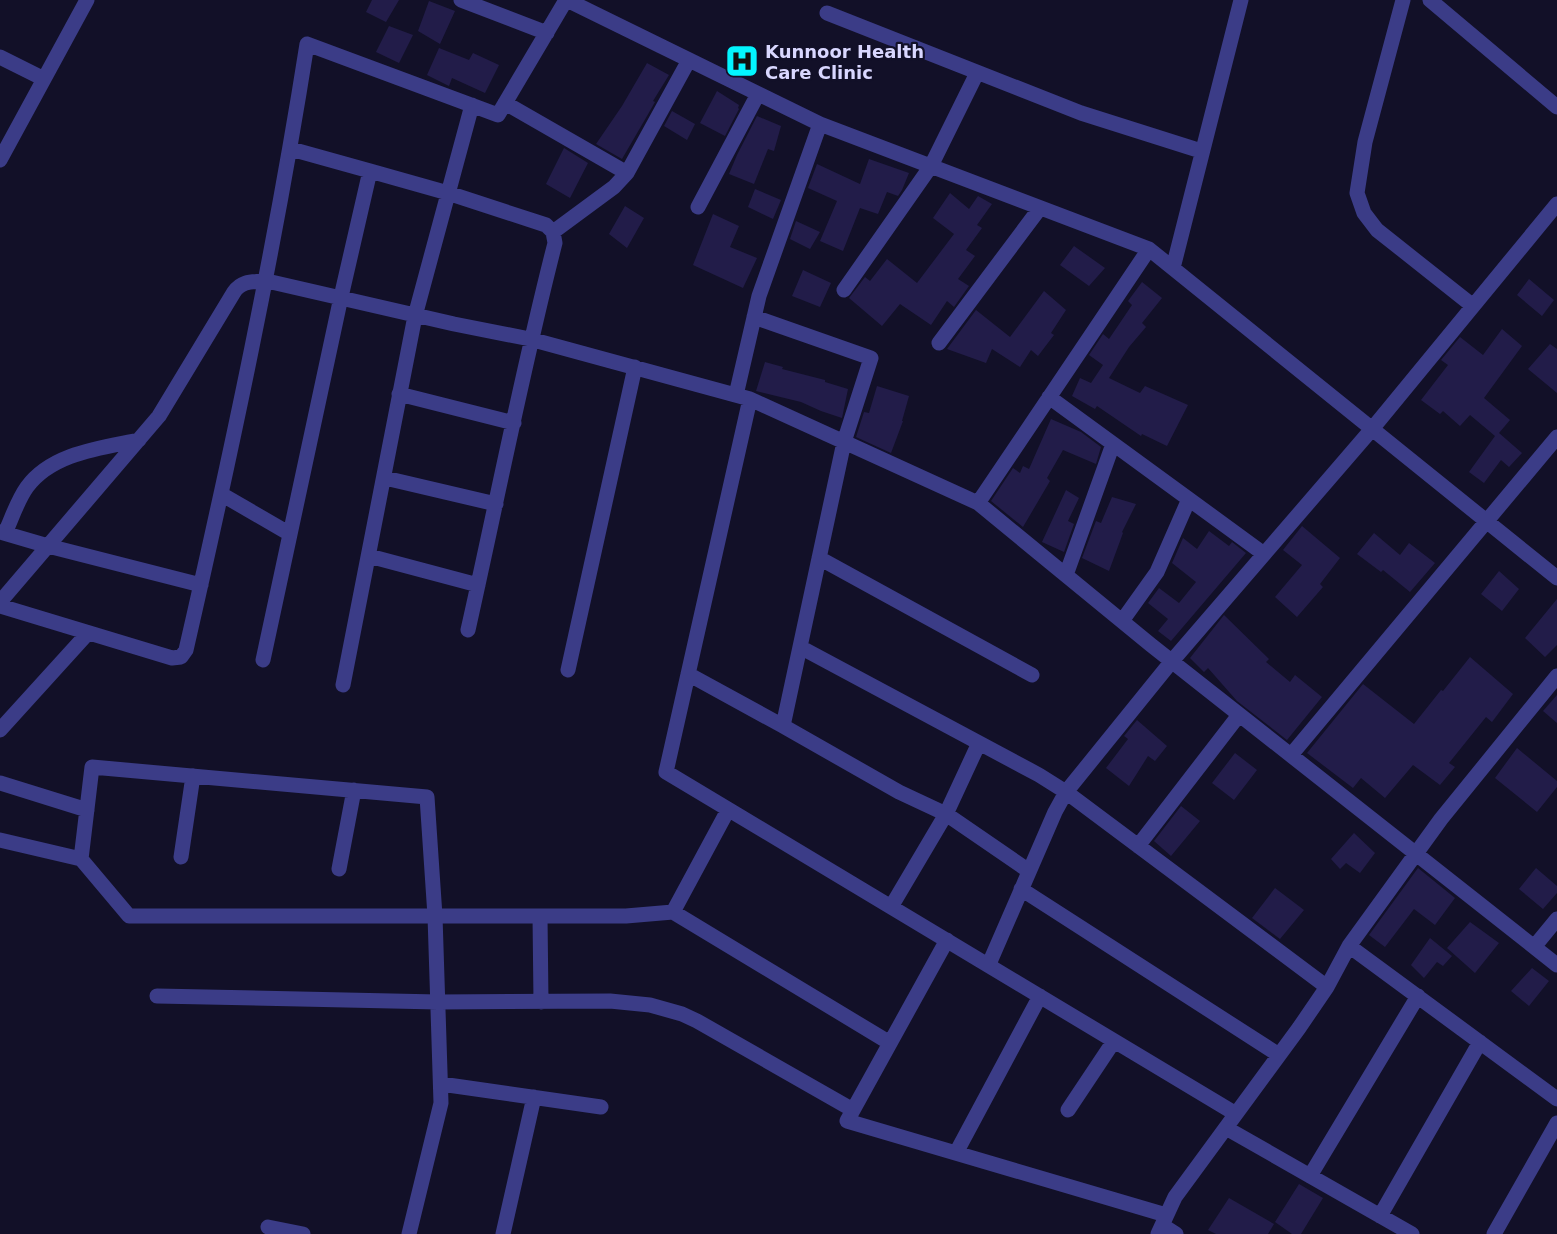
<svg xmlns="http://www.w3.org/2000/svg" width="1557" height="1234" font-family="'DejaVu Sans',sans-serif">
<style>
.building{fill:#221c49}
.lines{fill:none;stroke-linecap:round;stroke-linejoin:round}
.minor{stroke:#3b3c87;stroke-width:15}
.labels{text-anchor:middle;dominant-baseline:central;stroke-width:4.5;stroke-linejoin:round;paint-order:stroke}
.poi-label{font-size:18px;font-weight:bold;fill:#d9d7ff;stroke:#121028;text-anchor:start}
</style>
<rect width="100%" height="100%" fill="#121028"/>
<path class="building" d="M372 0H399L386 22 366 12Z
M429 1 455 11 440 44 418 31Z
M389 26 413 35 399 63 376 52Z
M439 48 469 60 473 53 499 65 485 93 452 78 449 86 427 75Z
M734 50 754 58 747 76 727 68Z
M647 63 669 75 653 101 655 102 647 116 622 159 596 144 622 106Z
M717 91 739 105 738 108 739 109 725 136 700 123Z
M672 111 695 124 687 140 664 126Z
M757 116 781 126 774 151 768 149 754 184 729 174 737 155Z
M564 148 588 163 570 198 546 184Z
M869 159 909 173 902 190 898 196 887 192 878 214 860 208 843 251 820 241 837 201 808 188 817 164 860 184Z
M755 189 781 200 773 219 748 207Z
M950 193 969 209 978 196 992 204 977 225 982 228 966 250 975 256 958 279 969 286 954 307 947 301 931 325 900 304 882 326 849 298 865 277 870 281 887 259 917 283 954 234 933 218Z
M625 206 644 218 627 248 609 234Z
M713 214 739 226 730 247 757 258 743 288 693 265Z
M796 221 820 232 810 249 790 239Z
M1074 246 1105 268 1089 286 1060 265Z
M803 270 831 283 820 307 792 296Z
M1529 279 1554 300 1542 316 1517 295Z
M1142 282 1162 298 1142 323 1146 327 1129 347 1109 378 1140 393 1145 386 1188 405 1167 446 1142 434 1141 436 1097 406 1095 409 1072 396 1080 378 1091 383 1103 365 1089 355 1103 334 1109 339 1132 305 1128 301Z
M1044 291 1066 310 1051 333 1054 335 1038 356 1031 350 1020 367 992 349 986 363 947 349 976 310 1010 337Z
M1502 329 1522 346 1484 398 1510 420 1499 433 1522 453 1509 467 1501 460 1484 483 1469 472 1495 436 1470 415 1460 426 1443 411 1440 414 1421 400 1448 365 1441 360 1460 337 1483 355Z
M1550 344 1557 349V393L1528 369Z
M765 362 783 367 782 369 825 380V382L848 389 842 418 821 411 801 402 756 391Z
M877 386 909 396 902 421H903L891 453 856 437 864 412 869 413Z
M1051 419 1081 432 1101 447 1096 464 1063 450 1047 478 1050 481 1023 527 991 501 1013 468 1020 473 1023 466 1029 469Z
M1066 490 1079 498 1068 521 1074 524 1064 552 1042 542Z
M1112 497 1136 504 1122 532 1123 533 1109 571 1082 558 1096 521 1101 523Z
M1302 526 1340 558 1320 584 1323 587 1297 617 1275 597 1302 565 1283 550Z
M1209 531 1229 546 1232 542 1246 553 1171 641 1158 631 1168 619 1148 603 1159 588 1179 603 1196 582 1172 563 1183 538 1197 549Z
M1374 533 1400 555 1409 543 1435 563 1410 592 1383 570 1381 572 1357 554Z
M1499 571 1519 589 1502 611 1481 594Z
M1557 599V645L1545 657 1525 638Z
M1224 615 1269 659 1266 662 1290 682 1295 675 1322 697 1287 740 1237 701 1208 668 1204 672 1190 658Z
M1470 657 1513 694 1492 722 1486 717 1449 763 1455 767 1440 785 1413 765 1385 798 1361 778 1353 788 1307 753 1363 684 1414 724 1441 690 1443 691Z
M1557 695V723L1543 711Z
M1137 720 1167 746 1155 761 1148 756 1129 786 1106 768 1128 739 1124 736Z
M1517 748 1557 781V787L1537 812 1495 778Z
M1235 753 1257 770 1234 800 1212 783Z
M1181 806 1200 821 1171 856 1154 841Z
M1354 833 1375 853 1360 873 1346 863 1340 869 1331 859Z
M1418 868 1455 898 1435 925 1414 909 1385 947 1369 935Z
M1536 868 1557 886V893L1543 909 1519 889Z
M1275 888 1304 910 1280 939 1252 918Z
M1470 922 1499 943 1475 973 1447 948Z
M1430 938 1452 956 1443 966 1437 962 1424 978 1411 965Z
M1532 968 1549 981 1529 1006 1511 991Z
M1299 1184 1323 1198 1301 1234H1292L1275 1222Z
M1229 1198 1274 1224 1268 1234H1216L1208 1230Z"/>
<g class="lines">
<path class="minor" d="M461 0 547 33
M567 0 820 124 1149 249 1557 578
M1403 0 1365 142 1357 193 1364 213 1377 230 1473 306
M1430 0 1557 107
M827 13 1081 113 1201 151
M0 57 44 79
M505 103 627 173 689 60
M0 160 87 0
M370 171 448 193 546 225 553 232 555 243C522 371 497 501 468 630
M698 207 758 94
M553 232 614 187 627 173
M1173 268 1241 0
M844 290 931 166 977 73
M939 343 1040 208
M399 394 514 423
M736 395 759 296 820 124
M1049 397 1264 554
M385 478 496 504
M221 494 290 534
M978 503 1149 249
M0 532 48 546 201 585
M5 533C12 518 17 501 27 487 52 453 101 448 139 440
M369 556 478 585
M819 558 1032 675
M1066 575 1113 444
M0 602 159 416 234 292C242 280 253 282 267 281L454 324 530 339 750 399
M0 606 172 658 181 657 186 650C232 449 275 248 307 44L498 115 566 0
M1122 621 1157 572 1189 499
M800 647 1039 775 1066 792 1327 987
M263 660 341 297 370 171 291 149
M568 670 635 367
M688 674 783 726 844 442 871 358 754 317
M343 685 415 316 472 105
M783 726 899 792 946 814 1029 871
M0 730 88 633
M1291 755 1557 437
M0 783 87 810
M0 840 81 859 129 916H626L673 912 890 1043
M1138 846 1239 715
M181 857 193 776
M81 859 92 767 427 797 435 916 441 1103 409 1234
M339 869 354 790
M1021 889 1279 1055
M891 907 946 814 979 743
M673 912 728 810
M540 916 541 1002
M947 940 847 1121 1166 1215
M1349 946 1557 1099
M1534 947 1557 919
M989 964 1055 812 1066 792 1172 661 1372 429 1557 204
M157 996 438 1002 610 1001 650 1005 682 1014 697 1021 853 1110
M441 1084 601 1107
M1068 1110 1114 1041
M1236 1114 666 772 750 399 978 503 1151 645 1557 965
M1226 1128 1412 1234
M956 1153 1040 996
M1310 1176 1418 996
M1380 1216 1480 1042
M1162 1225 1176 1234
M268 1227 303 1234
M503 1234 534 1097
M1158 1234 1175 1197 1299 1028 1327 987 1349 946 1441 819 1557 676
M1494 1234 1557 1123"/>
</g>
<defs>
<g id="hospital-square" transform="scale(1.725)"><rect x="-9" y="-9" width="18" height="18" rx="4" fill="#03f5ff" stroke="#121028"/><path d="M-5-5h3v3.5h4V-5h3V5h-3V1.5h-4V5h-3Z" fill="#111"/></g>
</defs>
<g fill-rule="evenodd">
<use href="#hospital-square" x="742" y="61"/>
</g>
<g class="labels">
<g class="poi-label">
<text x="765" y="51">Kunnoor Health<tspan x="765" dy="21">Care Clinic</tspan></text>
</g>
</g>
</svg>
